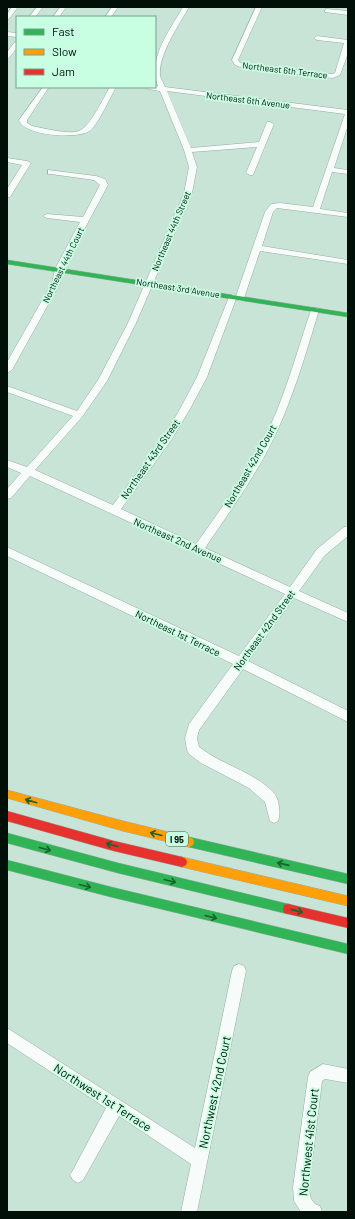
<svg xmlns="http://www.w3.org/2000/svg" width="355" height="1219" font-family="Barlow,sans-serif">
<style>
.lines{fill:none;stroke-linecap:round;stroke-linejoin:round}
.street-casing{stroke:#96aca2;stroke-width:1}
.fast-casing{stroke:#96aca2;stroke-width:1}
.slow-casing{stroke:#96aca2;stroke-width:1}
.jam-casing{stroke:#96aca2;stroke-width:1}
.street{fill:#f7fbf9;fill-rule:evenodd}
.fast{fill:#30b455;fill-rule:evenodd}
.slow{fill:#ff9f0a;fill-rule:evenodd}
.jam{fill:#e5322d;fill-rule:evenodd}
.oneway{stroke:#18622e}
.labels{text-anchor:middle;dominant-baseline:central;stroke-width:3.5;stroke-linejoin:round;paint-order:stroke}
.far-street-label{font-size:9px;fill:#001008;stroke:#c8ffe3}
.shield{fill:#c8ffe3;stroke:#3c584a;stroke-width:1}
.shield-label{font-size:9px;font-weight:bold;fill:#001008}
.street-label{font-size:10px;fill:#001008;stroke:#c8ffe3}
.near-street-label{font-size:12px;fill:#001008;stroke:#c8ffe3}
</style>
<rect width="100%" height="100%" fill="#c8e4d6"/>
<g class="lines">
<g class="street-casing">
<path id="street" d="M12 7H18L9 19 7 20V14Z
M37 7H43L35 17H29Z
M60 7H66L59 17H53Z
M112 7H118L111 17H105Z
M183 7H189C179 25 158 55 160 76 161 79 164 84 165 87L348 110V125L334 168 348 170V174L332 172 320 209 348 213V217L277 208 273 212 262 246 348 260V264L260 251 244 298 240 301 236 299 207 377 191 407 172 439 121 509 196 544C224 505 252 466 272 422 288 386 298 348 311 310L312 308H318L319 310C308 347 297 384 282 420 263 466 233 507 205 548L290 587 317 549 344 527 348 526V536L325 555 299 591 348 613V622L294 598 248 661 348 711V722L243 669 199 730 197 738 199 747C222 765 255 772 275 794 279 800 281 815 278 821L274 823 270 821 265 802 249 788 201 763 189 754 187 750 185 738 189 724 233 664 7 556V547L239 656 285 594 30 476 11 498 7 499V489L21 473 7 467V460L27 467 73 416 7 392V386L77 411 98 380 128 323 184 193 189 167 184 150 160 91 148 89 145 87 158 86C147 59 170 30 183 7ZM167 91 345 114 313 207 280 203 271 204 265 212 236 296 233 294 229 297 197 377 181 407 165 435 113 505 35 470 82 417 107 381 136 323 192 193 197 167 192 152 257 147 246 173 250 175H253L274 124 270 122H267L259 142 191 148Z
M256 7H262L238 60 240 63 332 74 335 73 344 43 317 40 314 38 317 36 348 40V53L340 75 333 78 243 68 235 65 232 60Z
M327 9 348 11V15L325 12V10Z
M7 32 17 33V37L7 36Z
M17 41V48L9 58 7 59V52L15 42Z
M43 87H49L27 120V123L32 126C44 128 68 135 79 131 91 126 103 98 110 87H116C111 96 98 124 91 130 79 140 23 136 19 120Z
M7 158 27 161 31 163 10 197H7V189L22 165 7 162Z
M48 170 96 176 105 179 108 185 63 269 60 283 12 370 7 373V362L52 283 55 269 80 222 47 218 43 216 47 214 83 217 100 185 94 180 51 174H48Z
M239 964 244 966 246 971 197 1212H181L191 1164 119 1116 83 1180 78 1183 73 1180 70 1175 73 1170 106 1108 7 1043V1028L195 1148 232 971 234 966Z
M323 1064 348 1069V1083L325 1079 322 1081 309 1187C310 1196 310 1203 320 1206L322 1212H301L294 1201 293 1187 308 1077 310 1072Z"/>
</g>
<g class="fast-casing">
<path id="fast" d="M7 260 348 313V317L7 264Z
M7 833 118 863 288 904 292 905 293 909 292 913 288 914 118 873 7 843Z
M189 837 348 874V884L189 847 185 845 184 842 185 839Z
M7 860 111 887 348 944V954L111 897 7 870Z"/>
</g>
<g class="slow-casing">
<path id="slow" d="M7 790 123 821 189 837 193 839 194 842 193 845 189 847 123 831 7 798Z
M182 857 348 896V906L182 867 178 865 177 862 178 859Z"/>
</g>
<g class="jam-casing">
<path id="jam" d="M7 811 114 841 182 857 186 859 187 862 186 865 182 867 114 851 7 821Z
M288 904 348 918V928L284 913 283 909 284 905Z"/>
</g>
<use href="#street" class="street"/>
<use href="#fast" class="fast"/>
<use href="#slow" class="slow"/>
<use href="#jam" class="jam"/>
</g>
<defs><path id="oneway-shaft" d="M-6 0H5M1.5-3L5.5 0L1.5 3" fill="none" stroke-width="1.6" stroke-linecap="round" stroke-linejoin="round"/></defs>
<g class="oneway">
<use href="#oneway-shaft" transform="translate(31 801) rotate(-164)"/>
<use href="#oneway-shaft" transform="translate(156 834) rotate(-166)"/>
<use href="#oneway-shaft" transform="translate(112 845) rotate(-165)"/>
<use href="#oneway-shaft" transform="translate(45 849) rotate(15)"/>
<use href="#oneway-shaft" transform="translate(283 864) rotate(-167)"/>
<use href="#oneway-shaft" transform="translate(170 881) rotate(14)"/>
<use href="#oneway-shaft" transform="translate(85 886) rotate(14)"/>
<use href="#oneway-shaft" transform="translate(297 911) rotate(13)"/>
<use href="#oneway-shaft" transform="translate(211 917) rotate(14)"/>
</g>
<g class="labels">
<g class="far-street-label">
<text transform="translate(285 70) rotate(7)">Northeast 6th Terrace</text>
<text transform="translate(248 100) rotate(7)">Northeast 6th Avenue</text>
<text transform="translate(171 231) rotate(-67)">Northeast 44th Street</text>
<text transform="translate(63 265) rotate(-64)">Northeast 44th Court</text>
<text transform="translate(178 288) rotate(9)">Northeast 3rd Avenue</text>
</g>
<rect class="shield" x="166" y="832" width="22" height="14" rx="3"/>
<g class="shield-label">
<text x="177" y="839">I 95</text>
</g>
<g class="street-label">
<text transform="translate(150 459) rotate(-55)">Northeast 43rd Street</text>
<text transform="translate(250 466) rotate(-60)">Northeast 42nd Court</text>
<text transform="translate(178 540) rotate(24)">Northeast 2nd Avenue</text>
<text transform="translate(264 630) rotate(-54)">Northeast 42nd Street</text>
<text transform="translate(178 633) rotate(26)">Northeast 1st Terrace</text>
</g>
<g class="near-street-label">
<text transform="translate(214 1092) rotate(-78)">Northwest 42nd Court</text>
<text transform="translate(103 1097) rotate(33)">Northwest 1st Terrace</text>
<text transform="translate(308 1142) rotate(-84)">Northwest 41st Court</text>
</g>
</g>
<rect width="355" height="1219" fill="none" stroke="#001008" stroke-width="16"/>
<rect x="16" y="16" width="140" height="72" fill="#c8ffe3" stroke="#789f8b"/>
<rect x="24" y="29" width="20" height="6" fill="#30b455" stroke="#789f8b"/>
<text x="52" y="36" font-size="12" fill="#001008">Fast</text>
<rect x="24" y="49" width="20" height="6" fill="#ff9f0a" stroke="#789f8b"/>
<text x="52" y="56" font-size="12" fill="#001008">Slow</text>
<rect x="24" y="69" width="20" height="6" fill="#e5322d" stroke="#789f8b"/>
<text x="52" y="76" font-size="12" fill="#001008">Jam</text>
</svg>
